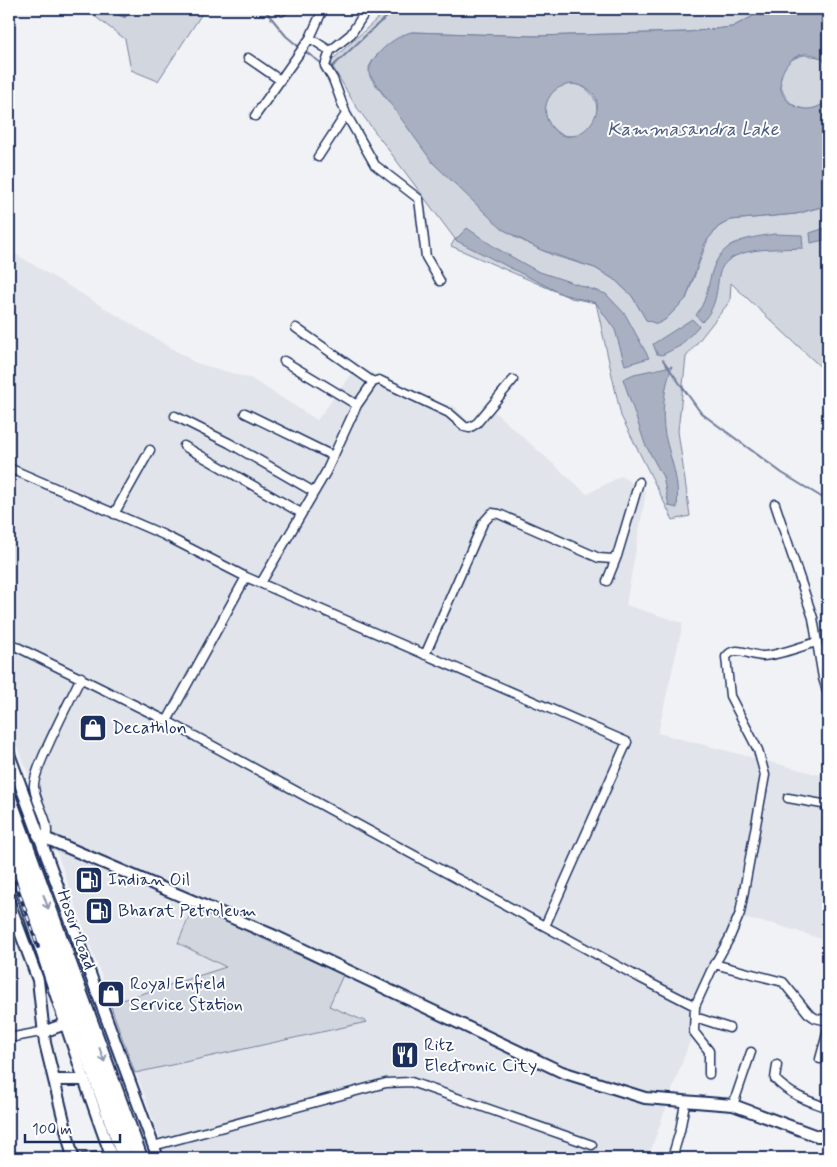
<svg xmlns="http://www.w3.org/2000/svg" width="837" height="1167" font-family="Mynerve,sans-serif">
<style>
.built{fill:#e1e4ea}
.green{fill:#d2d6df;stroke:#76829e}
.water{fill:#a8b0c2;stroke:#707c9a;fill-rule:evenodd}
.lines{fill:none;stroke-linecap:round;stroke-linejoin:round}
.stream{stroke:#707c9a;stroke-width:2}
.street-casing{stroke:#1b2f5e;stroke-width:11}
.secondary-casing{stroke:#1b2f5e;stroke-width:14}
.highway-casing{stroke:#1b2f5e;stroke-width:18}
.street{stroke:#fff;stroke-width:8}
.secondary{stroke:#fff;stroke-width:10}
.highway{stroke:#fff;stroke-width:14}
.rail-casing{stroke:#1b2f5e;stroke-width:4}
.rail{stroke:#fff;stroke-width:2;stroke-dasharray:5.5;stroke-linecap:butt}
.oneway{stroke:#8d97ae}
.labels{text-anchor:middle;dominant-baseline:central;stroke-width:4;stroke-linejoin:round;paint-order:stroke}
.poi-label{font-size:18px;fill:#1b2f5e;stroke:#fff;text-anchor:start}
.street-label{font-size:18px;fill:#1b2f5e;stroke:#fff}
.water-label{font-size:19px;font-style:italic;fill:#4c5c81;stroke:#fff}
</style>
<rect width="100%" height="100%" fill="#f1f2f5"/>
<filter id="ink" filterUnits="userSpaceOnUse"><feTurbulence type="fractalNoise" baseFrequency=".02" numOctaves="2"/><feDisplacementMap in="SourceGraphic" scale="10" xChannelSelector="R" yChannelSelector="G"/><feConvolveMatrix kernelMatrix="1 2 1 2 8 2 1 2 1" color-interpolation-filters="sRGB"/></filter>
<g filter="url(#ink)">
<path class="built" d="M9 250 196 363 252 379 317 420 358 366 433 403 454 406 471 424 489 407 587 494 621 476 646 492 626 605 683 623 658 733 828 777V941L774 924 734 917 648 1158H167L30 778 9 728Z"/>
<path class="green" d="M85 9H205L158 81 131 70 125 39Z
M388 9H767L732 27 688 32 535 36 412 32 395 40 375 57 369 67 370 77 391 105 515 237 552 255 595 268 615 280 632 296 648 322 686 299 708 239 718 227 731 220 796 214 828 205V374L731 283 730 301 686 357 678 431 690 516 673 520 621 416 596 303 571 298 451 246 455 239 355 105 330 62Z
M804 55 819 57 828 64V100C792 134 755 66 804 55Z
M545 110a26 26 0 1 1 52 0a26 26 0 1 1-52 0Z
M193 907 343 975 329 1006 367 1022 135 1073 110 1004 226 967 178 943Z"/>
<path class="water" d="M767 9H828V64C793 29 757 95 800 108 811 111 820 107 828 100V205L796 214 731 220 718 227 705 243 686 299 665 320 657 324 646 320 632 296 615 280 595 268 541 250 502 229 433 163 369 74C368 57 396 35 412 32L535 36 688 32 732 27ZM573 84C630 93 572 168 548 121 544 113 545 103 550 96 555 88 563 85 573 84Z
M828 227V239L811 243 810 233Z
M467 228 496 248 537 271 606 294 625 314 649 358 625 365 615 330 596 303 562 294 455 240Z
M774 234 802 235 803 248C779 250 724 244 719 276 716 295 716 308 702 322L696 315C706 302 707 290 711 275 720 241 743 239 774 234Z
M692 319 699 326 680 346 662 355 657 354 653 344Z
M672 366C664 389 661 412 665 435 671 462 680 479 677 508L669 506 663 477 645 444 623 379 634 374Z"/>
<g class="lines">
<path class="stream" d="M105 9 125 17 131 9
M264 9 286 36 299 47
M303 50 324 65
M330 69 379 23 398 9
M663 360 701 413 782 473 828 501"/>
<g class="street-casing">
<path id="street" d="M367 9 351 34 330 51 325 66 333 79 346 114 375 165 419 199 426 257 440 281
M282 11 283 9
M310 38 330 51
M248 58 280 80
M255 116 310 38 323 9
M318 157 346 114
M296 328 373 382
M284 361 357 405
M245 413 333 456
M175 416 229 443 314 492
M184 446 301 513
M9 468 164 535 246 577 627 742 545 926
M775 504 813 618 823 678 828 694
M114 514 150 450
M607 581 617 556 639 482
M261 583 326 472 357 405 373 382 379 380 449 413 465 427 469 428 477 423 513 380
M9 643 167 721 640 978 695 1006
M425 655 483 523 492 513 499 514 599 558 612 559 617 556
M167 721 246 577
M788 798 828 805
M46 839C51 820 36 806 34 787 32 771 72 697 81 677
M827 840 828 807
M9 930 18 927
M714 964 783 982 808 1013 815 1018 828 1021
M695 1017 729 1028
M9 1038 46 1031
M820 1059 828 1030
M777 1065 775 1079C790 1095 808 1101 828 1108
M709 1074V1051L694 1032 695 1006 711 971 729 939 740 913 765 775 758 750 730 696 726 657C735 644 750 656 763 656 777 656 802 646 817 642
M733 1105 751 1052
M153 1146 386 1083 411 1082 592 1145
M84 1158 111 1156
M672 1158 680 1131 685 1103"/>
</g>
<g class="secondary-casing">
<path id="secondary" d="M9 754 158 1158
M38 835 275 936 562 1072 645 1098 733 1105 817 1136H823L828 1131
M9 855C44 956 75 1058 112 1158
M9 902 38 980 45 1043 73 1158
M46 1031 65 1024
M55 1080H83"/>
</g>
<g class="highway-casing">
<path id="highway" d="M9 799 140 1158
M9 834 125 1158"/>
</g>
<use href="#street" class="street"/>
<use href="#secondary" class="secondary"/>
<use href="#highway" class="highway"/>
<g class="rail-casing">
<path id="rail" d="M9 864 38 947"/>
</g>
<use href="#rail" class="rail"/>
</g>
<defs><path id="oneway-shaft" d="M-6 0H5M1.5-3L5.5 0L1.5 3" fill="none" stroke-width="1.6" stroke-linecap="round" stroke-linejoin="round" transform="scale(1.25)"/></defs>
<g class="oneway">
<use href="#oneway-shaft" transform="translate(46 902) rotate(70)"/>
<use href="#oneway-shaft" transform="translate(102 1055) rotate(70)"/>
</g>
</g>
<defs>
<g id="shop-square" transform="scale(1.4375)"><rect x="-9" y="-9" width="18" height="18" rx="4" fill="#1b2f5e" stroke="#fff"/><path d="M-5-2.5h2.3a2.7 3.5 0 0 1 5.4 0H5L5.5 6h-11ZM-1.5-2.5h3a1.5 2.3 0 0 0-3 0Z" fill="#fff"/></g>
<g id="fuel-square" transform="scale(1.4375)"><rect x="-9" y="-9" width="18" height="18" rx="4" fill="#1b2f5e" stroke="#fff"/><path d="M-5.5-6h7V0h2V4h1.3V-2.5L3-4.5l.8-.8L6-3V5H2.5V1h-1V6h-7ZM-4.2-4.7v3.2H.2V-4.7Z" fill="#fff"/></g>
<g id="restaurant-square" transform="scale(1.4375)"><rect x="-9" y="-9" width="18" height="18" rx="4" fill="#1b2f5e" stroke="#fff"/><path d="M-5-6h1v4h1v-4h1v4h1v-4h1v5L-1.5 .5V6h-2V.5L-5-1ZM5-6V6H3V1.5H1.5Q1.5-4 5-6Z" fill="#fff"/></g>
</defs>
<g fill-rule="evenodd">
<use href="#shop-square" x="93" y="728"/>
<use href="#fuel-square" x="89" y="880"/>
<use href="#fuel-square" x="99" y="911"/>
<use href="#shop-square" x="111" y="994"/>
<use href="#restaurant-square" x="405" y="1055"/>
</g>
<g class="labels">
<g class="poi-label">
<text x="112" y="728">Decathlon</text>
<text x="108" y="880">Indian Oil</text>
<text x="118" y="911">Bharat Petroleum</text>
<text x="130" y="984">Royal Enfield<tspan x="130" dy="21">Service Station</tspan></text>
<text x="424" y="1045">Ritz<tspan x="424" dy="21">Electronic City</tspan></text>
</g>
<g class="street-label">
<text transform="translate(76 930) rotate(70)">Hosur Road</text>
</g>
<g class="water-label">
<text x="693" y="129">Kammasandra Lake</text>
</g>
</g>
<rect width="837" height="1167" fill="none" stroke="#fff" stroke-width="30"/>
<rect x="15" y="15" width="807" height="1137" fill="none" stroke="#1b2f5e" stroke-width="2" filter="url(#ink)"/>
<path d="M25 1134v8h95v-8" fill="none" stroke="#1b2f5e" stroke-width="2.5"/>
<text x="32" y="1134" font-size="15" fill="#1b2f5e" stroke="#ffffff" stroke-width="4" paint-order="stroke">100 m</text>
</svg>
